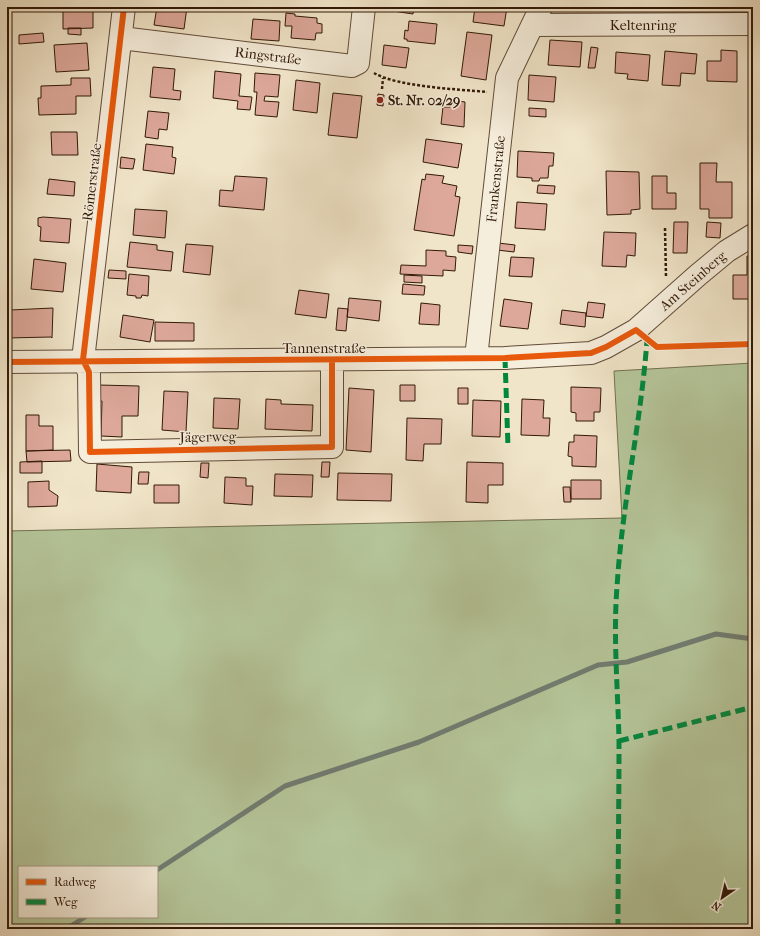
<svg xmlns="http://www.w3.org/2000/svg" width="760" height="936" font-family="'IM FELL French Canon',serif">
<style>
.green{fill:#b5c69a;stroke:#737051;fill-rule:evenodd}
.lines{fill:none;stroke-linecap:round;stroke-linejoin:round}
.stream{stroke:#717d72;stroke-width:5}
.building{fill:#dda89a;stroke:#311908}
.minor-casing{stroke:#614c38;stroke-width:24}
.path{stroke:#311908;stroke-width:2.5;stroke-dasharray:3 2;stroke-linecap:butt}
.minor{stroke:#f6eedc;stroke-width:22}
.quiet{stroke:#00873e;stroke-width:5;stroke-dasharray:10 5;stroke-linecap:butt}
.cycleway-casing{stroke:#f6eedc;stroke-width:8}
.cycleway{stroke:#e8590c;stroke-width:6}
.poi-dot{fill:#8f2418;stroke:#f6eedc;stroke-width:1.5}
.labels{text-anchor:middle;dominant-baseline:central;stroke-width:3;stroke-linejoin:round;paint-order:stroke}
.street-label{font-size:14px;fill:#311908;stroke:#f6eedc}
.poi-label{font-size:14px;font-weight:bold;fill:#311908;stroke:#f6eedc;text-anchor:start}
</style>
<rect width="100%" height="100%" fill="#f1e5c9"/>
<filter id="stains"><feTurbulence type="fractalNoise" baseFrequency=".005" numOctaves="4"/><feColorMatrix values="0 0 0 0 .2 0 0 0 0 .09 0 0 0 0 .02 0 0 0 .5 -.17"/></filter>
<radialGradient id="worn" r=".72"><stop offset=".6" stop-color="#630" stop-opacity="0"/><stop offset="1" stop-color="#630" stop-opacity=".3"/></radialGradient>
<path class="green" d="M753 363V929H7V531L622 518 614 371ZM19 867H157V917H19Z"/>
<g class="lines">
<path class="stream" d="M157 870 285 786 419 742 598 665 627 662 716 634 753 639
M44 929 71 926 85 917"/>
</g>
<path class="building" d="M63 7H93V28L63 29Z
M157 7H187L184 29 154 25Z
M381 7H414L413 14 380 9Z
M475 7H507L504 26 473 22Z
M668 7H690V11L668 9Z
M286 13 295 14V16L317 18V23L322 24V33H316L315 40 291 38 292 26H285Z
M253 19 280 21 279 41 251 39Z
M409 21 437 24 435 44 407 41V39H404L405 30 408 31Z
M68 28H81V35L68 34Z
M467 32 492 35 486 80 461 76Z
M43 33 44 42 19 44V35Z
M550 40 582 42 580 67 548 65Z
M87 43 89 70 56 72 54 45Z
M384 45 409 48 406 68 382 65Z
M591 47 598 48 595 68H588Z
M721 50 737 51V82L707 81V61H721Z
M665 51 697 54 695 74 681 73 680 86 662 85Z
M616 52 650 55 648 81 627 79 628 74 615 73Z
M153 67 175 69 173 90 181 91 180 100 150 97Z
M215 71 241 74 239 96 252 97 250 110 237 109 238 101 213 98Z
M255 73 280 75 278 97 265 96 264 101 279 102 277 117 255 115 257 92H254Z
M529 75 556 77 554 102 528 100Z
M71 78H90L91 96H76V114L39 115 38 98H41V86L71 85Z
M296 80 320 83 317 113 293 110Z
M333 93 362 96 357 138 328 135Z
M378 94 384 95 383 106 377 105Z
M451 100 465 102 464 127 441 124 443 107H450Z
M529 108 546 109V117L529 116Z
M148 111 169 113 167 130 159 129 158 139 145 137Z
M51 132H77L78 155H52Z
M426 139 462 144 458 168 423 162Z
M146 144 173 147 172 157 176 158 174 174 143 170Z
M518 151 554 153 553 166H549L548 178H540L539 181H532V178L517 177Z
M121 157 135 159 133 169 120 168Z
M700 163H717L716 182H732V218H709V209H700Z
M606 171 639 172 640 209 631 210V214L607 215Z
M426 174 444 176 442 183 457 186 455 196 460 197 454 236 414 230 422 179 425 180Z
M235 176 267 178 264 210 219 206 220 190 233 191Z
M652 176H667V193H676V209H652Z
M49 179 75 182 74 196 47 194Z
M538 185 555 186 554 194 537 193Z
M517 202 547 204 545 230 515 228Z
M135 209 167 211 165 238 133 235Z
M43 217 71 219 69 243 40 241 41 227 38 226V218Z
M674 222H688L687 253H673Z
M707 222 721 223 720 238 706 237Z
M604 232 636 233 635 256 627 255 626 267 602 266Z
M130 242 157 245V250L173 252 171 271 127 267Z
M498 243 515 245 514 252 497 250Z
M186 244 213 246 210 275 183 272Z
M458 245 473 246 472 254 458 252Z
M426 250 446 251V256L456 257 455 271 443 270V276L400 274 401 265 426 266Z
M747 256H753V299H733V275H747Z
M511 257 534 258 532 277 509 276Z
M34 259 66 263 63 292 31 289Z
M109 270 126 271V279L108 278Z
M129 274 149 276 148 296 142 295 141 298H136V296L127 295Z
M404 275 422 276V283L404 282Z
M403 284 425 286 424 295 402 294Z
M299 290 329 294 326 318 295 314Z
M349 298 381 301 379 321 347 317Z
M504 299 532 303 528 329 500 326Z
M588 302 605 304 603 318 586 316Z
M421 303 440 305 439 325 419 324Z
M53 308 52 338 51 337 7 338V321H9L10 310Z
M338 308 348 309 346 331 336 330Z
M562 310 586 313 585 327 560 324Z
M123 315 154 320 150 342 120 337Z
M155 322 194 323V341H155Z
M99 385 139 386 138 416H122V437L101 436 102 401H99Z
M400 385H415V401H400Z
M571 387 601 388 600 412H594V421H576V413L571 412Z
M349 388 374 390 371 452 346 450Z
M458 388H468V404H458Z
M164 391 188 392 186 432 162 430Z
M214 398 240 399 238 429 213 428Z
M266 399 281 400V404L313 405 312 431 265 429Z
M522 399 544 400 543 418H550L549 436 521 435Z
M473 400 501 401 500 437 472 436Z
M26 415H39V426H53V450L26 451Z
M407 418 442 419 441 444H424L423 461 406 460Z
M574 435 597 436 596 467 572 466V457L568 456 569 442H574Z
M70 450 71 461 27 462 26 451Z
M42 461V473H20V462Z
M322 462H330L329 477H321Z
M467 462 503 463V485H488V503L466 502Z
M201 463H209L208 478 200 477Z
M97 464 132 467 131 493 96 491Z
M139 472H149L148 484H138Z
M338 473 392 474 391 501 337 500Z
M275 474 313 475 312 497 274 496Z
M225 477 246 478V486H253L252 505 224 503Z
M571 480H601V499H571Z
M49 481V490L58 496 57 506 28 507V482Z
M154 485H179V503H154Z
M563 487H570L571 502H564Z"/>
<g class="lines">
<g class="minor-casing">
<path id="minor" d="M124 7 83 360 89 372 90 452 332 447V360
M533 25 753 24
M121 38 352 66 358 63 364 7
M476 358 507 78 541 7
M7 362 505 358 591 353 606 347 636 330 698 275 727 251 753 235"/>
</g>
<path class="path" d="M374 73C399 87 456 89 487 92
M382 89 383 78
M752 217 750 142 753 132
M665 228 666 277"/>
<use href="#minor" class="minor"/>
<path class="quiet" d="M505 358 508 447
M619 741 753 707
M618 929C618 866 619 804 619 741 618 690 613 638 617 587 622 504 641 423 647 340"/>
<g class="cycleway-casing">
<path id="cycleway" d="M124 7 83 360 89 372 90 452 332 447V360
M7 362 505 358 591 353 606 347 636 330 657 347 753 344"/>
</g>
<use href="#cycleway" class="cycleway"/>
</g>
<circle class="poi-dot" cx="380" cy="100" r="4"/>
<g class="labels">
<g class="street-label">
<text x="643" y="25">Keltenring</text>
<text transform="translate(268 56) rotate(7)">Ringstraße</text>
<text transform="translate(496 179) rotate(-84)">Frankenstraße</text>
<text transform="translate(92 182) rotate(-83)">Römerstraße</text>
<text transform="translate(693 281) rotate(-41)">Am Steinberg</text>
<text x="324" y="348">Tannenstraße</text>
<text transform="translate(208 437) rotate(-1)">Jägerweg</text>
</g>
<g class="poi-label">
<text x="388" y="100">St. Nr. 02/29</text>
</g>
</g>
<rect width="760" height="936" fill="none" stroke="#f1e5c9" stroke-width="24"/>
<rect x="8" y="8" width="744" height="920" fill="none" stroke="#311908" stroke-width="2"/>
<rect x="12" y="12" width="736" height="912" fill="none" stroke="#311908"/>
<rect x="18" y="866" width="140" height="52" fill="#f6eedc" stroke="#a79987"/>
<rect x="26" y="879" width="20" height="6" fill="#e8590c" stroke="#a79987"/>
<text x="54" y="886" font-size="12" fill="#311908">Radweg</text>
<rect x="26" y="899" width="20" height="6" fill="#00873e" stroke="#a79987"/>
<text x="54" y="906" font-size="12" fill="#311908">Weg</text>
<g transform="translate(722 898) rotate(214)" stroke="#f6eedc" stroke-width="3" paint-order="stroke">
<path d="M0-3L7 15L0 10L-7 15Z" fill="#311908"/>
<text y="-6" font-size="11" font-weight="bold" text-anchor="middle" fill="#311908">N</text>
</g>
<rect width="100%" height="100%" filter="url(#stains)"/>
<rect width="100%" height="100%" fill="url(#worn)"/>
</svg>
